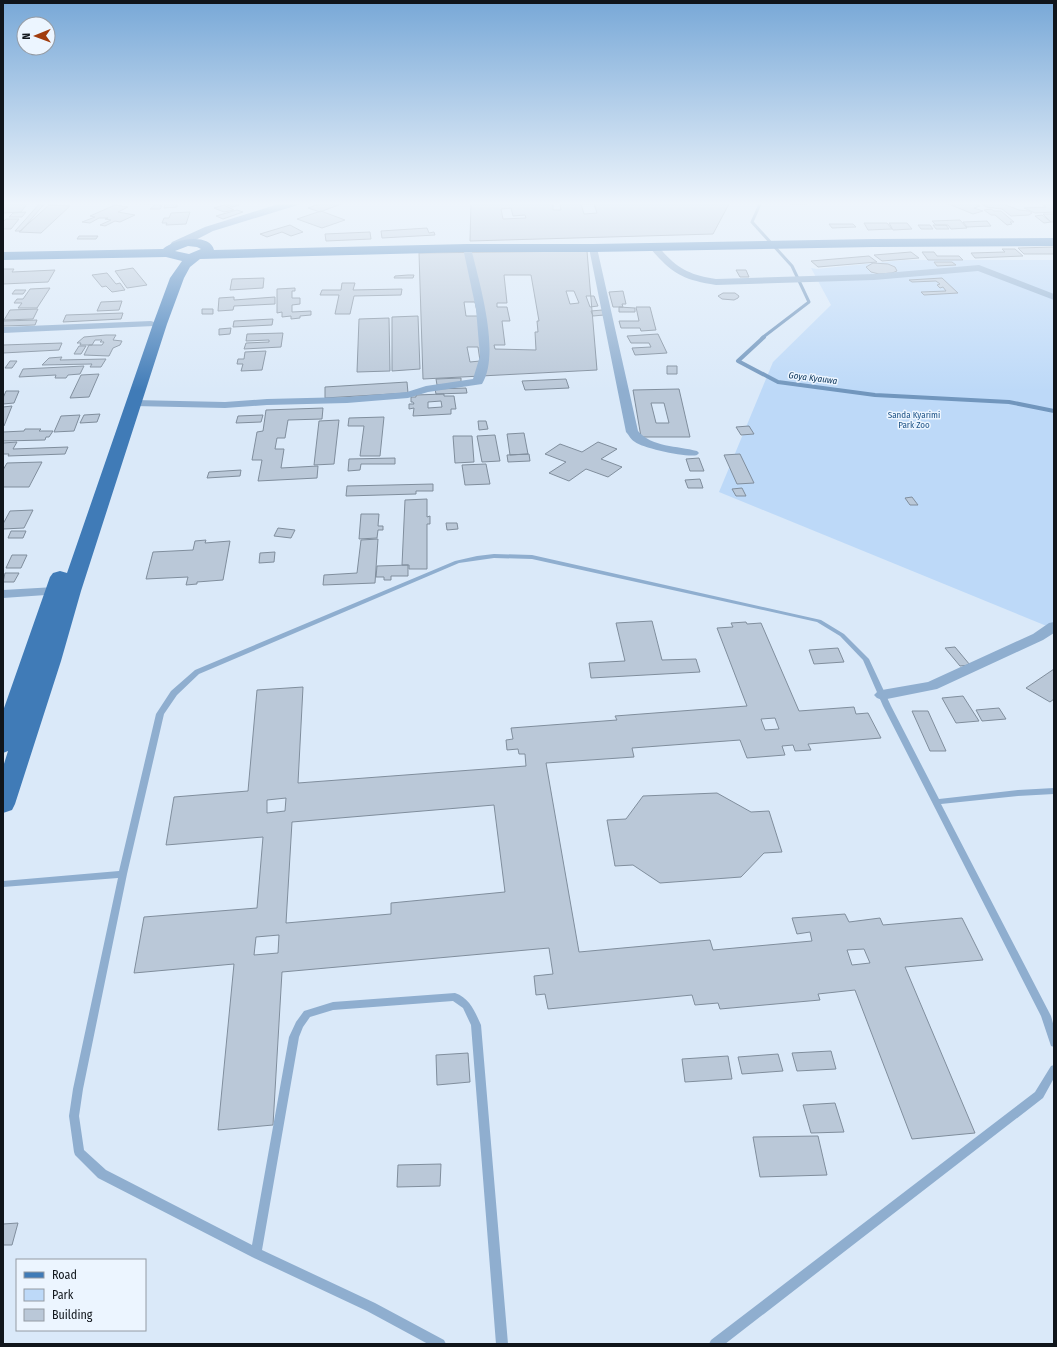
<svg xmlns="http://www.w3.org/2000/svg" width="1057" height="1347" font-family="'Fira Sans Condensed',sans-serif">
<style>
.green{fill:#bdd9f8}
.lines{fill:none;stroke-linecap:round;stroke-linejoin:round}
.stream-far1{stroke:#7196bd;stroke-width:3}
.stream{stroke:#7196bd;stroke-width:4}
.building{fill:#bac8d8;stroke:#808e9d;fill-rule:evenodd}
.service{fill:#8faecf;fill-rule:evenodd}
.minor{fill:#8faecf;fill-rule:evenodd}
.secondary{fill:#6390c2;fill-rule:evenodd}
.primary{fill:#407bb7;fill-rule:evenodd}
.labels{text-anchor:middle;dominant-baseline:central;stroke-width:3;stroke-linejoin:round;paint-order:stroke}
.far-water-label{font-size:9px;font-style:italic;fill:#083258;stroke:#ecf5ff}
.far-park-label{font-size:9px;fill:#1f5487;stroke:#ecf5ff}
</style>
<rect width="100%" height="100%" fill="#dae9f9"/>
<path class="green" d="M904 260H1054V629L719 492 773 362 831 305 811 268 817 269Z"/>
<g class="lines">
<path class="stream-far1" d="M761 202 752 222 792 266 809 302 762 338"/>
<path class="stream" d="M764 337 738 361 778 382 875 395 1009 402 1054 411"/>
</g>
<path class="building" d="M41 202H46L21 231H15Z
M64 202H178L177 207 164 208 165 204H161L160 206H162L160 209H150L156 204Z
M221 202H232L239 205 232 207Z
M325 202H346L320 212 308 208Z
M471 202H730L713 234 470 241Z
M543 202H579L580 204H560L561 210H553V203H543Z
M789 202H807L808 204H790Z
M944 202H969L980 206 974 208 983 211 973 214Z
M980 202H998L1019 210 1029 211 1032 213 1029 215 1011 216 1002 209 986 207Z
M1039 202H1052L1054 204V212L1035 213 1024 208 1046 207Z
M3 204H27L21 212 3 213Z
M581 204H594L597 213 584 214Z
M49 205 70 206 41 233 19 232Z
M115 205 128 207 118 212 135 215 120 222 115 221 105 226 100 225 111 220 105 219 108 218H99L90 223 82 222 95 217 90 216Z
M224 205 234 210 224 212 214 208Z
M511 208 513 216 525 215 526 218 503 219 501 209Z
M991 209 994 211H1001L1014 222H1010L1012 224 1007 225 995 215H991L984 210Z
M237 210 243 212 223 219 216 216Z
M321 211 345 220 322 228 297 219Z
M26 212 22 217H9L13 213Z
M190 212 186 224 166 225 167 223H162L164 218H169L171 213Z
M1043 214H1054V222H1051Z
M1042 215 1051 222 1044 223 1035 216Z
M6 219H19L11 229H3V222Z
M960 220 967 228 951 229 948 225H936L932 221Z
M987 221 991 226 967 227 963 222Z
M864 223H887L892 229 868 230Z
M889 223H907L912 229 893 230Z
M829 224H853L856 227 832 228Z
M290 225 303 232 291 236 282 232 267 237 260 234Z
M918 225H930L933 229H921Z
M933 225H946L949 229H936Z
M427 228 429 233 434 232 435 235 382 238 381 231Z
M370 232 371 239 326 241 325 234Z
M79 236H98L96 239H77Z
M1054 247V254H1024L1018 248Z
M1002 249H1015L1023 256 975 258 971 253 1005 252Z
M587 251 597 370 423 379 419 253Z
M911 252 919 258 882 261 874 255Z
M922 252H934L937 256H959L963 260H928Z
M869 256 877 262 818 267 811 261Z
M934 262H952L956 265 937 266Z
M873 263 888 264 895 267 897 271 892 273 879 274 871 272 866 267Z
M133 268 147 285 127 288 115 271Z
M3 269H14L12 272 55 270 48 282 3 284Z
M736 270H746L749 277H740Z
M107 273 116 284 120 283 125 290 112 292 106 286 102 287 92 275Z
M408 275H414L413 278H394L395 276Z
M504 275H531L539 321H537L538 332H535L536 350 495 349 494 345H505L502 321H510L507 307H497V303H507Z
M264 278 263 288 230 290 232 279Z
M942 278 958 293 924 295 921 292 946 291 943 287 940 288 937 285 940 284 936 281 912 282 909 280Z
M342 283H355L353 290 402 289 401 295 354 296 350 314H335L339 295H320L322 290H341Z
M50 288 37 308H18L22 303H14L17 299H23L30 289Z
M295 288V291H292V298H300V304L292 305V312L311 311V315L300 316V318L291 319V316L282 317V312L277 313V289Z
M15 290H26L23 294H12Z
M566 291H574L579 303 570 304Z
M623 291 626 304H622L623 307H613L609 292Z
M723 293H735L739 296 738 298 734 300 722 299 718 296Z
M586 296H594L598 306 590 307Z
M234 297V300L275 297V304L234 306 233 310 218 311 219 298Z
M122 301 119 310 97 311 101 302Z
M464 302H475L478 316H466Z
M619 307 635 308V312H619Z
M636 307H650L656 330 641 331 640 328H621L619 321H639Z
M38 309 33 319 4 320 10 310Z
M202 309H213V314H202Z
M602 310 604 315 593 316 591 311Z
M123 313 121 319 63 322 66 315Z
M418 316 420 369 392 371V317Z
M389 318 390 371 357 372 359 319Z
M273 319 272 325 233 327 234 321Z
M37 320 35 325 3 326V321Z
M231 328 230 334 219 335V329Z
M283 333 281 347 244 349 246 343 269 342V340L246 341 247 334Z
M658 334 667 353 635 355 632 348 651 347 649 343H631L627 336Z
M106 335H116L113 340 122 341 120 345 113 348 109 356 84 355 89 345H102L104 342H100L102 340H95L92 345H80L81 343H77L84 337Z
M62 343 59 350 3 353V345Z
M79 346H86L81 354H74Z
M467 347H478L480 361 470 362Z
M266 351 262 370 241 371 243 364H237L238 359H244L245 352Z
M62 357 60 360 106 359 101 367H90L92 364 42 365 49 358Z
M10 361H17L12 368H5Z
M84 366 80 374 68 375 66 378H55L56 375 19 377 23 369Z
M667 366H677V374H667Z
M99 374 89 397 70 398 81 375Z
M461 378V384L437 385 436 379Z
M566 379 569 388 525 390 522 381Z
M407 382 408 393 325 398V387Z
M466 388 467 393 436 394 435 389Z
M679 389 690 437H641L633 390ZM651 403H664L669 423H656Z
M6 391H19L14 403 3 404V398Z
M444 394V396H454L456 409H451V414L413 416 414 408 409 409V404H414L413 402H411V397H416V395ZM441 401 442 407 428 408V402Z
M12 406 4 426H3V407Z
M323 408 322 419 288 420 285 438H277L275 449H284L281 468 318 466 317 478 258 481 262 460H252L257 432 263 431 266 410Z
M100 414 97 422 80 423 84 415Z
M80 415 74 431 54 432 61 416Z
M263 415 261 422 236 423 238 416Z
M384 417 380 456H360L364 426H348L349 418Z
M339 420 334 464 314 465 319 421Z
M478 421H486L488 429 479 430Z
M749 426 754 434 741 435 736 427Z
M25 429H41L39 431H53L49 437H46L45 440 3 441V432L24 431Z
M524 433 528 454 510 455 507 434Z
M495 435 500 461 482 462 477 436Z
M453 436H472L474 462 455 463Z
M17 442 13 449 68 447 65 454 8 456 9 454H3V443Z
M598 442 617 449 601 459 622 467 608 477 586 469 569 481 549 473 566 462 545 454 560 444 582 452Z
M529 454 530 461 508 462 507 455Z
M740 454 754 483 737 484 724 455Z
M395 458V464H361L360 470 348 471 349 459Z
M699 458 704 471H690L686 459Z
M42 462 29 487H3V470L7 463Z
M486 464 490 484 465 485 462 465Z
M241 470 240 476 207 478 209 472Z
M700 479 703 488H688L685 480Z
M433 484V491H416V494L346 496 347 486Z
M742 488 746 496H736L732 489Z
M912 497 918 505H910L905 498Z
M427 499V517L430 516V524H427V569H409V565H402L405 500Z
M33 510 24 528 3 529V524L10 511Z
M361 514H379L378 526H383V530H378L377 538 359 539Z
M446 523H457L458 529 447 530Z
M278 528 295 530 291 538 274 536Z
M11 531H26L23 538H8Z
M378 539 375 583 323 585 324 575 357 573 361 540Z
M206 540 205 543 230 541 223 580 197 582V584L186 585 188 577 146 579 153 552 193 550 195 541Z
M275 552 274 562 259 563 260 553Z
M12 555H27L21 568H6Z
M408 565V576H391V580H384V577H376L377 566Z
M5 573H19L14 582H3Z
M652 621 662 660 696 659 700 672 591 678 589 663 625 661 616 623Z
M746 622 747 624 761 623 799 711 854 707 856 714 868 713 881 738 808 744 811 750 795 751 793 745 782 746 785 755 747 758 740 740 632 748 634 757 546 763 579 952 710 940 713 950 812 941 810 932 797 934 792 918 845 914 849 922 880 918 883 925 962 918 983 960 905 967 975 1133 912 1139 855 990 818 994 820 1000 720 1009 718 1003 695 1005 692 995 548 1009 545 994 536 995 534 976 553 974 549 948 282 972 273 1125 218 1130 234 964 134 973 144 917 257 908 263 837 166 845 174 797 248 791 257 690 303 687 298 783 526 766 525 754H519L518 749 507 750 506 740 513 739 511 728 617 720 615 716 747 706 717 628 733 627 731 623ZM775 718 779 729 765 730 761 719ZM286 798 285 811 267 813V800ZM494 805 505 892 391 903V914L286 923 292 822ZM279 935 278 953 254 955 256 937ZM864 949 870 963 852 965 847 950Z
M955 647 970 665 960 666 945 648Z
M838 648 844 662 814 664 809 650Z
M1054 669V699L1050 702 1026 688Z
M963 696 979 721 956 723 942 698Z
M999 708 1006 719 982 721 976 710Z
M912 711H928L946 751H930Z
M717 793 751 812 769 811 782 852 764 853 741 877 660 883 633 865 615 866 607 820 626 819 643 796Z
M831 1051 836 1069 797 1071 792 1053Z
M468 1053 470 1082 437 1085 436 1055Z
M778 1054 783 1071 742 1074 738 1057Z
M728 1056 732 1079 685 1082 682 1059Z
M835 1103 844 1132 811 1133 803 1105Z
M818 1136 827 1175 760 1177 753 1137Z
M441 1164 440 1186 397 1187 398 1165Z
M18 1223 12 1245H3V1224Z"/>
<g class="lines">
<path class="service" d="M494 554 532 555 821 620 844 634 869 659 891 706 939 799 1018 790 1054 788V794L1018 796 941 804 1051 1016 1054 1027V1047L1051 1046 1041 1016 883 706 863 660 840 636 817 622 532 559 494 558 459 563 199 674 177 695 164 714 127 874 83 1089 79 1116 84 1150 106 1170 252 1245 289 1037 296 1022 304 1011 333 1002 455 993C470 998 475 1012 481 1025L508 1344H496L471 1025 463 1008 453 1001 333 1010 310 1017 303 1027 299 1037 262 1250 375 1303 444 1340 446 1344H428L367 1311 252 1257 98 1178 75 1155 74 1152 69 1116 73 1089 118 878 3 887V881L119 871 156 714 171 691 195 670 455 561 477 556Z
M1054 1065V1078L1043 1098 725 1344H709L711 1340 1035 1092 1051 1066Z"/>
<path class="minor" d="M654 244 657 245C675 267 688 275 716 279L874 274 979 265 1054 294V300L978 271 874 280 716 285C684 280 672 274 651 249L650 247Z
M467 245 471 248C479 282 501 353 482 384L428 392 408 398 347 403 267 405 225 408 134 406 129 403 134 400 225 402 267 399 347 397 407 392 426 386 473 379 480 356 476 309 463 248Z
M593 245 597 248 638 431C651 447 678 446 697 451L699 453 697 455C688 458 642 448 635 442 631 440 629 435 626 432L589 248Z
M151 321 154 322 156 324 154 326 3 333V327Z
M55 587 60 588 62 591 60 594 3 598V590Z
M1054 622V633L1043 640 937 689 882 700 877 698 874 695 877 692 882 690 928 682 1033 634 1049 623Z"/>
<path class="secondary" d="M285 202H302L301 204 213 231 180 248H172L170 245 172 242 205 227Z"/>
<path class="primary" d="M1054 238V246L874 247 593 252H467L200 259 190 267 184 278 167 324 81 591 61 661 15 804 12 810 3 813V767L8 751 3 753V711L50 577 53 573 60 571 67 573 153 324 170 278 182 261 166 257 3 260V252L163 249C173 239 210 232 214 250L467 244H593L874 239ZM188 246 197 247 201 249 189 254 175 251Z"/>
</g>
<linearGradient id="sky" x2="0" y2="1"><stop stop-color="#78a8d7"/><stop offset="0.52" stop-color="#eef5fc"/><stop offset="1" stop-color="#eef5fc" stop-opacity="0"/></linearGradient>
<rect width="1057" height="391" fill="url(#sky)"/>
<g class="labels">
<g class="far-water-label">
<text transform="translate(813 378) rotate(7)">Goya Kyauwa</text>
</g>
<g class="far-park-label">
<text x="914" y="415">Sanda Kyarimi<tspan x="914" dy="10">Park Zoo</tspan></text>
</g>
</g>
<rect width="1057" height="1347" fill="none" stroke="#10151b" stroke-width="8"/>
<rect x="16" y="1259" width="130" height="72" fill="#ecf5ff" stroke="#949ba4"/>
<rect x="24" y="1272" width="20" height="6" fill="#407bb7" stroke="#949ba4"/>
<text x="52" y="1279" font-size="12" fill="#10151b">Road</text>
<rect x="24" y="1289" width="20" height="12" fill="#bdd9f8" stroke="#949ba4"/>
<text x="52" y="1299" font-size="12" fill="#10151b">Park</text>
<rect x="24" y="1309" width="20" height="12" fill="#bac8d8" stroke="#949ba4"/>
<text x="52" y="1319" font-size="12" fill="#10151b">Building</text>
<g transform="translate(36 36) rotate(269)"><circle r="19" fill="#ecf5ff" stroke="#949ba4"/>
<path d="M0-3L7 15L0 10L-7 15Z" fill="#a13c0e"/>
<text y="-6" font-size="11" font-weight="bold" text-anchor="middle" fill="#10151b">N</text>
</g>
</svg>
